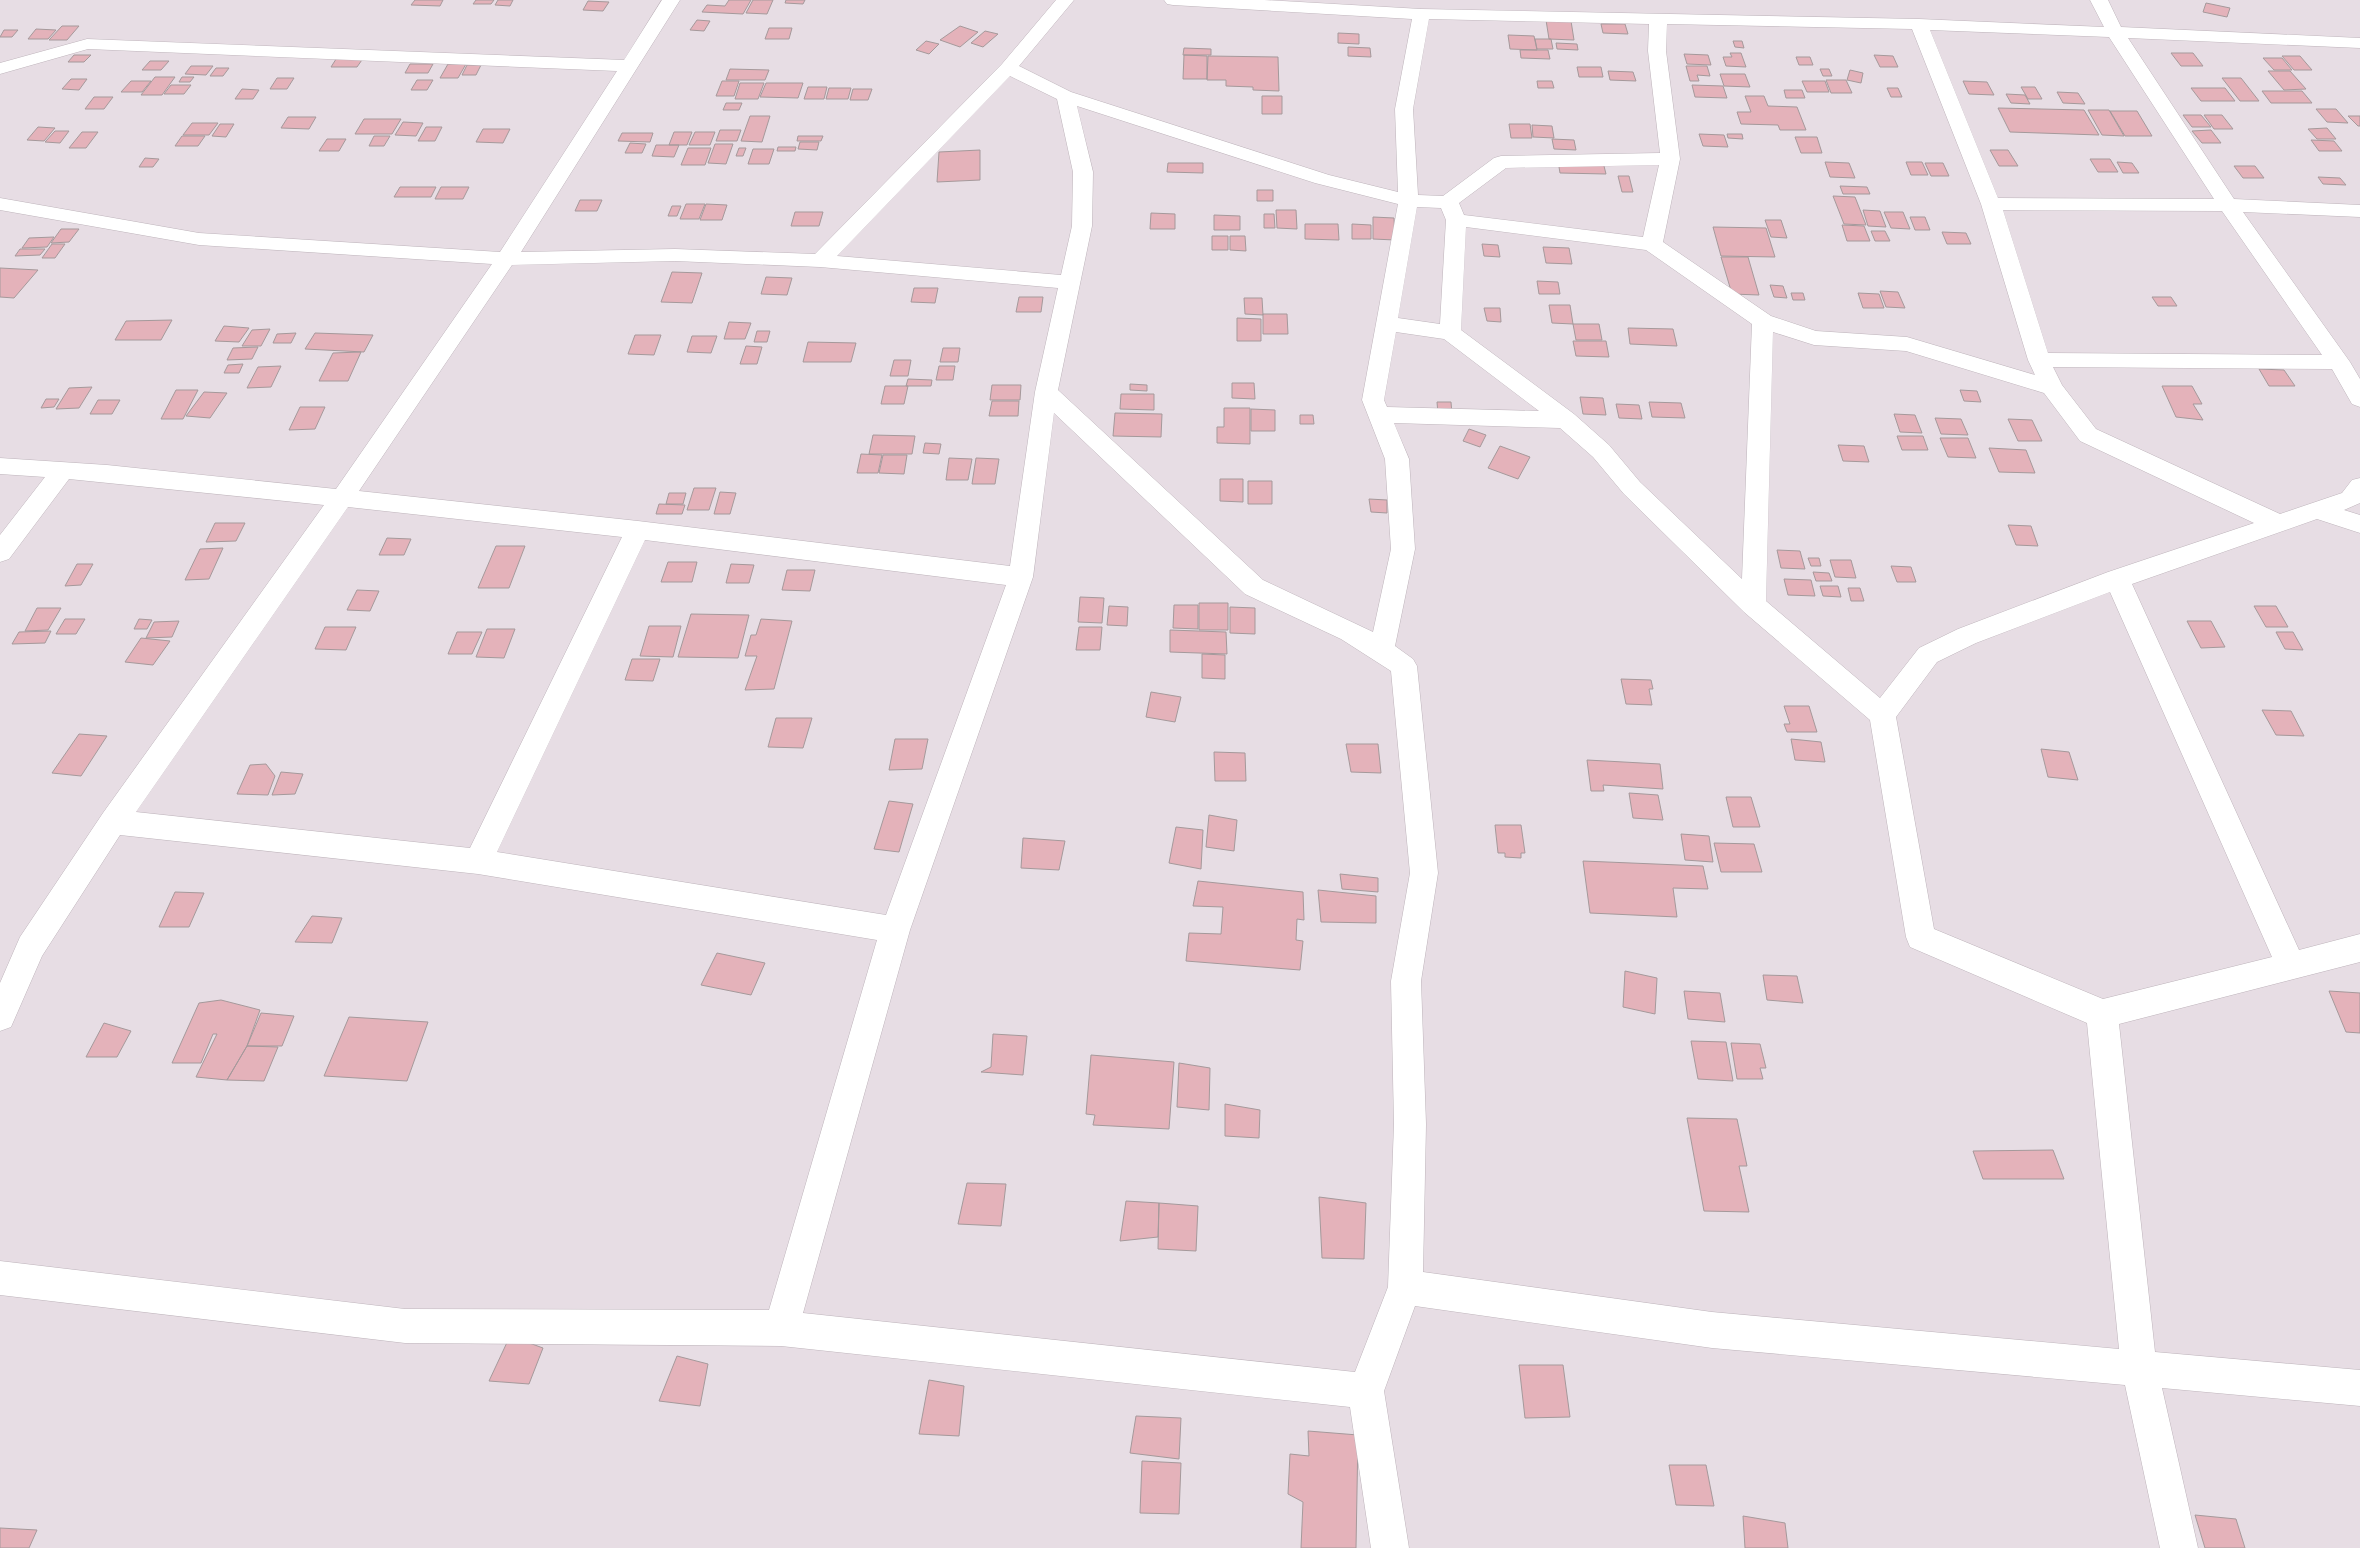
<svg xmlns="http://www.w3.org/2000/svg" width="2360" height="1548" font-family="'Alegreya Sans',sans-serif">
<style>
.building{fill:#e4b2ba;stroke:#a5999b}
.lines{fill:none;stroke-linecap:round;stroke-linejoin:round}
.street-casing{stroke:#beb4bb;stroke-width:1}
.street{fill:#fff;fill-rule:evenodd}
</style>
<rect width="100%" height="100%" fill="#e7dde4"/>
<path class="building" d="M415 0H443L440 6 411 5Z
M476 0H494L491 4H473Z
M498 0H513L510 6 495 5Z
M729 0H751L743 14 702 12 707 5 725 6Z
M753 0H773L767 14 746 13Z
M786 0H805L803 4 785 3Z
M588 1 609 2 603 11 583 10Z
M2206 3 2230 8 2227 17 2203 12Z
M697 20 710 21 704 31 690 30Z
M1546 20 1571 21 1574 40 1549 39Z
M1601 24H1625L1628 34 1603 33Z
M62 26H79L67 40H49Z
M960 26 978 32 960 47 940 40Z
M769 28H792L789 39H765Z
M36 29 56 30 48 39H28Z
M4 30H18L12 37H0Z
M985 31 998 34 983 47 971 43Z
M1338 33 1359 34V44L1338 43Z
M1508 35 1534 36 1537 50 1510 49Z
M1535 39H1551L1553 49H1537Z
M926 41 939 44 929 54 916 50Z
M1733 41H1742L1744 48 1735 47Z
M1556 43 1577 44 1578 50 1557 49Z
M1348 47 1370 48 1371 57 1348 56Z
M1184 48 1211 49V55H1183Z
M1520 50H1548L1550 59 1521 58Z
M1730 53H1741L1746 67 1726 66 1723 57H1732Z
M2171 53H2193L2203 66H2181Z
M1684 54 1708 55 1711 65 1687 64Z
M74 55H91L84 62H68Z
M1184 55 1207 56V79H1183Z
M1874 55 1893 56 1898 67H1880Z
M338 56 364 57 357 67H331Z
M1208 56 1278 57 1279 91 1253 90V87L1226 86V80H1207Z
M2282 56H2300L2312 70H2294Z
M1796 57H1810L1813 65H1799Z
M2263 58H2282L2292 70H2274Z
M150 61H169L161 70H142Z
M410 64H433L428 73H405Z
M448 64H466L458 78H440Z
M467 65H481L476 75H462Z
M191 66H213L206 75 185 74Z
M1686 66H1707L1710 76 1697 75 1699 81H1690Z
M1577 67H1601L1603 77H1579Z
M216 68H229L223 76H210Z
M730 69 769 70 765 80H726Z
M1820 69H1829L1832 76H1823Z
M1850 70 1863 73 1861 83 1847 80Z
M1608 71 1633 72 1636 81 1610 80Z
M2268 71H2290L2306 89 2284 90Z
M1720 74H1745L1750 87 1724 86Z
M155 77H175L162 95H141Z
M182 77H194L190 82H179Z
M277 78H294L287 89H270Z
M2222 78H2241L2259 101H2240Z
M71 79H87L79 90 62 89Z
M417 80H433L427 90H411Z
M1826 80H1846L1852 93H1831Z
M131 81H151L142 92H121Z
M722 81H739L734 96H716Z
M1537 81H1552L1554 88H1538Z
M1802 81H1825L1829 92H1807Z
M1963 81 1987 82 1994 95 1969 94Z
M740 83H764L758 99H735Z
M766 83H803L798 98 760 97Z
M171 85H191L184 94H164Z
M1692 85 1723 86 1727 98 1695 97Z
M808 87H827L824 99H804Z
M2021 87H2035L2042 99H2028Z
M829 88H851L848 99H826Z
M1887 88H1898L1902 97H1891Z
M2191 88H2225L2235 101H2201Z
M242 89 259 90 253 99H235Z
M853 89H872L868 100H850Z
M1784 90H1802L1805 98H1786Z
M2262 91H2302L2312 103H2271Z
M2057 92 2078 93 2085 104 2063 103Z
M2006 94 2025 95 2030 104 2011 103Z
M1262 96H1282V114H1262Z
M1745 96H1764L1768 106 1797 107 1806 130H1780L1778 125 1741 124 1737 112H1751Z
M94 97H113L104 109H85Z
M726 103H742L739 110H723Z
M1998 108 2084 110 2099 135 2010 132Z
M2316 109H2336L2348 123 2327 122Z
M2088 110H2109L2124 136 2102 135Z
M2110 111H2137L2152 136H2125Z
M2183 115H2201L2211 127H2192Z
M2204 115H2222L2233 129H2214Z
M750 116H770L762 142 741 141Z
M2348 116H2360V126H2358Z
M288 117H316L309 129 281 128Z
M364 119H401L392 134H355Z
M403 122 423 123 416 136 395 135Z
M192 123H218L209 135H183Z
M220 124H234L226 137 212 136Z
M1509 124H1530L1532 138H1511Z
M1532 125 1552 126 1554 138 1533 137Z
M38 127 55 128 44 141 27 140Z
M426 127H442L435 141H418Z
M2327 128 2336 139H2317L2308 129Z
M483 129H510L503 143 476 142Z
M720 130H741L737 141H716Z
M2211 130 2221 143H2202L2192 131Z
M55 131H69L60 143 45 142Z
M82 132H98L86 148H69Z
M674 132H692L687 145H669Z
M695 132H715L710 145H689Z
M622 133H653L650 142 618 141Z
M1699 134 1724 135 1728 147 1703 146Z
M1727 134H1742L1743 139 1728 138Z
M182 136H205L198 146H175Z
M374 136H390L384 146H369Z
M798 136H823L821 141H797Z
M1795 137H1817L1822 153H1801Z
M327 139H346L339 151H319Z
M1552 139 1574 140 1576 150 1554 149Z
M2311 140 2334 141 2342 151H2319Z
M800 142H819L817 150 798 149Z
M630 143 646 144 642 153H625Z
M715 144H733L726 164 708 163Z
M656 145H679L674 157 652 156Z
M778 147H796L795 151H777Z
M688 148H711L705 165H681Z
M739 148H746L743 156H736Z
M753 149H774L769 164H748Z
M980 150V180L937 182 939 152Z
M1990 150H2008L2018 166H1999Z
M145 158 159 159 153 167H139Z
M2090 159H2110L2118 172H2098Z
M1558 161 1603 162 1606 174 1560 173Z
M1825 162 1849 163 1855 178 1830 177Z
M1906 162H1922L1928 175H1911Z
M2117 162 2132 163 2139 173H2123Z
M1168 163H1203V173L1167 172Z
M1925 163H1943L1949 176H1931Z
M2234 166H2255L2264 178H2243Z
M1618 176H1629L1633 192H1622Z
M2318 177 2340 178 2346 185 2323 184Z
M1840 186 1867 187 1870 194H1843Z
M400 187H436L431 197H394Z
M441 187H469L463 199H435Z
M1257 190H1273V201H1257Z
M1833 196 1855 197 1866 225 1844 224Z
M580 200H602L597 211H575Z
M686 204H705L699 219H680Z
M706 204 727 205 722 220H700Z
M672 206H681L677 216H668Z
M1276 210H1296L1297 229 1277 228Z
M1863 210 1880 211 1886 227 1868 226Z
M795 212H823L819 226H791Z
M1884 212H1903L1910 229 1891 228Z
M1151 213 1175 214V229H1150Z
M1264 214H1274L1275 228H1264Z
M1214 215 1240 216V230H1214Z
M1373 217 1394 218 1395 240 1373 239Z
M1910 217H1925L1930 230H1915Z
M1765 220H1781L1787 238 1771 237Z
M1305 224H1338L1339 240 1305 239Z
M1352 224 1371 225V239H1352Z
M1842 225 1864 226 1870 241H1847Z
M1713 227 1766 228 1775 257 1721 256Z
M61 229H79L69 242 51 243Z
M1871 231H1885L1890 241H1875Z
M1942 232 1966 233 1971 244H1947Z
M1212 236H1228V250H1212Z
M1230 236H1245L1246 251 1230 250Z
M54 237 47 247 22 248 29 238Z
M52 244H65L55 258H42Z
M1482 244 1498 245 1500 257 1484 256Z
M1543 247 1569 248 1572 264 1546 263Z
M20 249H45L40 255 15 256Z
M1721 257H1748L1759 295 1732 294Z
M0 268 38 270 14 298 0 297Z
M672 272 702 273 692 303 661 302Z
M766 277 792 278 787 295 761 294Z
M1537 281 1558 282 1560 294H1539Z
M1770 285 1783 286 1787 298 1774 297Z
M914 288H938L935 303 911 302Z
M1880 291 1898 292 1905 308 1886 307Z
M1791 293H1803L1805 300H1793Z
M1858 293 1879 294 1884 308H1863Z
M1019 297H1043L1041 312H1016Z
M2152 297H2171L2177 306H2158Z
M1244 298H1262L1263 315 1245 314Z
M1549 305H1570L1573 324 1552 323Z
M1484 308H1500L1501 322 1487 321Z
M1263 314H1287L1288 334H1263Z
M1237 318 1261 319V341H1237Z
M172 320 161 340H115L126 321Z
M729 322 751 323 745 339H724Z
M1573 324H1599L1602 340H1576Z
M224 326 249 328 239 342 215 341Z
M1628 328 1673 329 1677 346 1630 344Z
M270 329 261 346H242L252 330Z
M757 331H770L767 342H754Z
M296 333 291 343H273L277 334Z
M315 333 373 335 364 352 305 349Z
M635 335H661L654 355 628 354Z
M692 336H717L711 353 687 352Z
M1573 341H1606L1609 357 1576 356Z
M808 342 856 343 851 362H803Z
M746 346 762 347 757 364H740Z
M258 347 252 359 227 360 233 348Z
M943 348H960L958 362H940Z
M361 352 348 381H319L333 353Z
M894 360H911L908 376H890Z
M243 364 239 373H224L228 365Z
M281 366 271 387 247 388 258 367Z
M939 366H955L953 380H936Z
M2259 369 2284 370 2295 386H2269Z
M908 379 932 380 931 386H906Z
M1232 383H1254L1255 399 1232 398Z
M1130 384 1147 385V391L1130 390Z
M992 385H1021L1020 400H990Z
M885 386H908L904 404H881Z
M2162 386H2192L2202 404H2193L2203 420 2176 417Z
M92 387 79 408 56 409 69 388Z
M176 390H198L183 419H161Z
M1960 390 1977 391 1981 402 1964 401Z
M204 392 227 393 210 418 186 416Z
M1121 394H1154V410L1120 409Z
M1580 397 1603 398 1606 415 1583 414Z
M46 399H59L54 407 41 408Z
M98 400H120L112 414H90Z
M992 401H1019L1018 416H989Z
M1437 402H1451L1452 414H1438Z
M1649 402 1681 403 1685 418 1652 417Z
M1616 404 1639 405 1642 419 1619 418Z
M300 407H325L315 429 289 430Z
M1224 408H1250V444L1217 443V427H1224Z
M1251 409 1275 410V431H1251Z
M1115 413 1162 414 1161 437 1113 436Z
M1894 414 1915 415 1922 433 1900 432Z
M1300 415H1313L1314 424H1300Z
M1935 418 1961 419 1968 435 1941 434Z
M2008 419 2032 420 2042 441H2018Z
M1469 429 1486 435 1480 447 1463 441Z
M873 435 915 436 912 454H869Z
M1897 436H1923L1928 450H1902Z
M1940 438H1968L1976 458 1948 457Z
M925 443 941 444 939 454 923 453Z
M1838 445 1864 446 1869 462 1843 461Z
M1500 446 1530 457 1518 479 1488 468Z
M1989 448 2026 450 2035 473 1999 472Z
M861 454 882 455 878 473H857Z
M883 455H907L904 474 879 473Z
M949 458 972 459 968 480H946Z
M976 458 999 459 995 484H972Z
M1220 479H1243V502L1220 501Z
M1248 481H1272V504H1248Z
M694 488H716L709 510H687Z
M720 492 736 493 730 514H714Z
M669 493H686L683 504H666Z
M1369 499 1387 500V513L1371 512Z
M659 504 685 505 682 514H656Z
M215 523H245L236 541 206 542Z
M2008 525 2031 526 2038 546 2016 545Z
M387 538 411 539 404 555H379Z
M496 546H525L509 588H478Z
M223 548 209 579 185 580 200 549Z
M1777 550 1800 551 1805 569 1781 568Z
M1808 558H1819L1821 566H1811Z
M1830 560H1851L1856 578 1835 577Z
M668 562H697L692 582H661Z
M77 564H93L81 585 65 586Z
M731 564 754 565 749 583H726Z
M1891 566 1911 567 1916 582H1897Z
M787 570H815L810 591 782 590Z
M1813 572 1829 573 1832 581H1816Z
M1784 579 1811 580 1815 596 1788 595Z
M1820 586H1838L1841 597 1823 596Z
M1848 588H1860L1864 601H1851Z
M357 590 379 591 370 611 347 610Z
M1080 597 1104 598 1102 623 1078 622Z
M1199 603H1228V630H1199Z
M1174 605H1198V629L1173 628Z
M1109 606 1128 607 1127 626 1107 625Z
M2254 606H2276L2288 627H2266Z
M1230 607 1255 608V634L1230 633Z
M37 608H61L48 630 25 631Z
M691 614 749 615 738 658 678 657Z
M65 619H85L76 634H56Z
M139 619 152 620 147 629H134Z
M761 619 792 621 774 689 745 690 757 656H745L751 635H756Z
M179 621 172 637 146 638 154 622Z
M2187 621H2211L2225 647 2201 648Z
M649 626H681L673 657 640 656Z
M325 627H356L346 650 315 649Z
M1079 627H1102L1100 650H1076Z
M487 629H515L504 658 476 657Z
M1170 630 1226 632 1227 654 1170 652Z
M51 631 45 643 12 644 19 632Z
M457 632H482L472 654H448Z
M2276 632H2293L2303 650 2285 649Z
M141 638 170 641 153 665 125 662Z
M1202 654 1225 655V679L1202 678Z
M632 659H660L653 681 625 680Z
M1621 679 1651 680 1653 689H1649L1652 705 1626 704Z
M1151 692 1181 697 1175 722 1146 717Z
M1784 706H1809L1817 732H1787L1784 724H1790Z
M2262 710 2291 711 2304 736 2276 735Z
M776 718H812L803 748 768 747Z
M79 734 107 736 81 776 52 773Z
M895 739H928L922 769 889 770Z
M1791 739 1821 742 1825 762 1795 760Z
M1346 744H1378L1381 773 1351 772Z
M2041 749 2069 752 2078 780 2048 777Z
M1214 752 1245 753 1246 781H1215Z
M1587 760 1660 764 1663 789 1603 785 1604 791H1591Z
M266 764 275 776 268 795 237 794 250 765Z
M281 772 303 774 295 794 272 795Z
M1629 793 1658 795 1663 820 1633 818Z
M1726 797H1751L1760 827H1733Z
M889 801 913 804 899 852 874 849Z
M1209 815 1237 820 1234 851 1206 847Z
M1495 825H1521L1525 853H1521V858L1505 857V853H1498Z
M1176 827 1203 830 1201 869 1169 863Z
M1681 834 1709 836 1713 862 1685 860Z
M1023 838 1065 841 1059 870 1021 868Z
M1714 843 1754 844 1762 872H1721Z
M1583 861 1703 866 1708 889 1673 888 1677 917 1590 913Z
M1340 874 1378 878V892L1342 889Z
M1198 881 1303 892 1304 920 1297 919 1296 940 1303 941 1300 970 1186 961 1189 933 1221 934 1223 907 1193 906Z
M1318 890 1376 896V923L1321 922Z
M175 892 204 893 189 927H159Z
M312 916 342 918 332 943 295 942Z
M717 953 765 963 751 995 701 985Z
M1625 971 1657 978 1655 1014 1623 1007Z
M1763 975 1797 976 1803 1003 1767 1000Z
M1684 991 1720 993 1725 1022 1688 1019Z
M2329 991 2360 993V1033L2346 1032Z
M221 1000 260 1010 247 1046 227 1080 196 1077 217 1034H213L201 1063H172L199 1003Z
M261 1013 294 1016 282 1046H247Z
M349 1017 428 1022 407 1081 324 1076Z
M104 1023 131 1031 117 1057H86Z
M993 1034 1027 1036 1023 1075 981 1072 991 1067Z
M1691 1041 1726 1042 1733 1081 1698 1079Z
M1731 1043 1760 1044 1766 1068H1760L1763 1079H1737Z
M247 1046 278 1047 264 1081 227 1080Z
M1091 1055 1174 1062 1169 1129 1093 1125 1095 1115 1086 1114Z
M1179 1063 1210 1068 1209 1110 1177 1107Z
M1225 1104 1260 1110 1259 1138 1225 1136Z
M1687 1118 1737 1119 1747 1166H1739L1749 1212 1704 1211Z
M2053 1150 2064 1179H1983L1973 1151Z
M967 1183 1006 1184 1001 1226 958 1224Z
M1319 1197 1366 1203 1364 1259 1322 1258Z
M1126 1201 1159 1203 1158 1237 1120 1241Z
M1159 1203 1198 1206 1196 1251 1158 1249Z
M510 1336 543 1348 529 1384 489 1381Z
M677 1356 708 1364 700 1406 659 1401Z
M1519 1365H1563L1570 1417 1525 1418Z
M929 1380 964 1386 959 1436 919 1434Z
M1136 1416 1181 1418 1179 1459 1130 1453Z
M1308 1431 1358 1435 1356 1548H1301L1303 1502 1288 1494 1290 1454 1309 1456Z
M1142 1461 1181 1463 1179 1514 1140 1513Z
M1669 1465H1706L1714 1506 1676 1505Z
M2195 1515 2236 1519 2245 1548H2205Z
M1743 1516 1785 1523 1788 1548H1745Z
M0 1528 37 1530 29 1548H0Z"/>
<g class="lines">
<g class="street-casing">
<path id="street" d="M662 0H680L521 252 675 249 815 254 1002 64 1056 0H1074L1019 66 1071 92 1329 175 1398 192 1395 109 1412 19 1173 5 1167 4 1164 0H1264L1421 9 1919 19 2104 27 2090 0H2108L2121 27 2360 38V48L2128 38 2234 199 2360 205V217L2243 212 2350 362 2360 379V407L2352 404 2332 369 2053 367 2062 385 2096 429 2280 514 2342 493 2352 480 2360 478V503L2344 510 2360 515V533L2317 519 2132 584 2299 950 2360 934V962L2119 1024 2155 1352 2360 1370V1406L2162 1388 2198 1548H2160L2125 1385 1712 1348 1415 1306 1384 1391 1409 1548H1371L1350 1407 781 1346 405 1343 0 1295V1261L405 1309 769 1310 877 940 478 874 120 835 42 956 11 1027 0 1031V983L20 937 103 813 324 505 69 479 9 559 0 562V535L45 477 0 474V458L107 465 336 489 492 264 199 245 0 210V198L199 233 500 252 617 71 88 49 0 74V63L87 39 624 60ZM1429 19 1649 24 1648 51 1660 153 1501 156 1494 158 1443 196 1418 195 1413 109ZM1667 24 1912 29 1981 204 2028 360 2035 375 1907 337 1816 331 1771 316 1663 242 1680 159 1666 51ZM1930 30 2109 37 2214 199 1998 198ZM1010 76 1057 99 1073 172 1072 226 1061 275 837 256ZM1077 106 1315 183 1398 204 1362 400 1385 459 1391 549 1373 632 1263 580 1058 390 1092 226 1093 172ZM1659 165 1643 237 1464 215 1459 203 1506 168ZM1417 207 1441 208 1446 220 1440 324 1398 318ZM2003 210 2222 211 2322 355 2048 353ZM1466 227 1646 250 1752 324 1742 579 1640 482 1609 445 1574 414 1461 330ZM675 261 820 267 1058 288 1035 392 1010 566 638 521 359 491 512 265ZM1396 332 1444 339 1539 411 1387 407 1384 400ZM1773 332 1814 345 1906 351 2044 393 2080 441 2254 523 2108 572 1958 629 1919 648 1880 698 1766 601ZM1054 413 1245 594 1341 639 1391 671 1410 873 1391 981 1394 1124 1388 1287 1355 1372 803 1313 910 930 1033 577ZM1394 423 1560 428 1593 457 1624 494 1744 612 1870 720 1906 937 1910 947 2087 1023 2119 1349 1712 1312 1423 1272 1426 1124 1421 981 1438 873 1417 666 1413 659 1395 646 1415 549 1409 459ZM348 507 622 537 470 848 136 812ZM645 540 1006 585 886 915 497 852ZM2110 592 2272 957 2103 999 1934 929 1896 717 1937 662 1976 643Z"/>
</g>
<use href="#street" class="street"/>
</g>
</svg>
